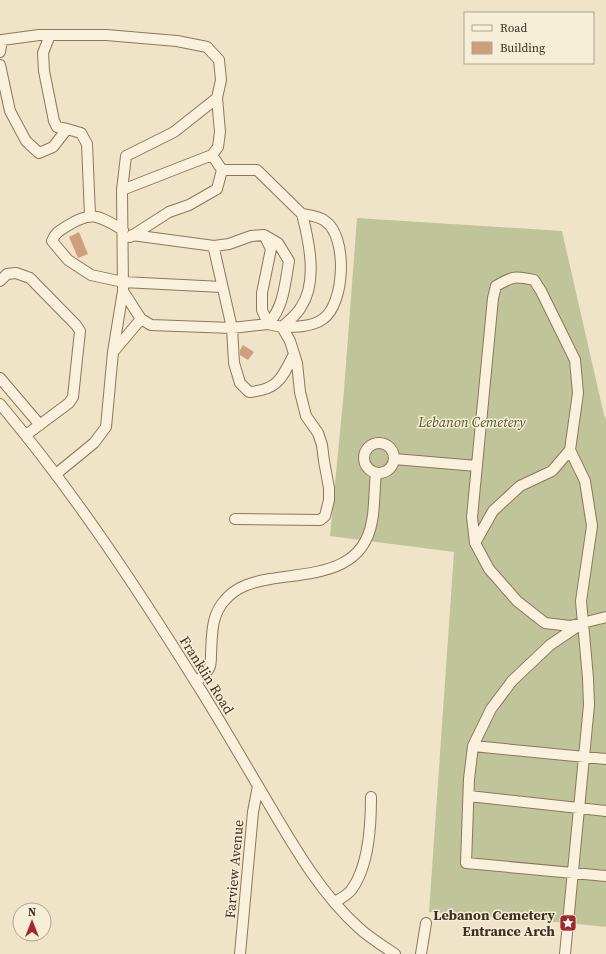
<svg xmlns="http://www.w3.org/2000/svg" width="606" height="954" font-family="'Source Serif 4',serif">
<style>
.cemetery{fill:#bfc49a}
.building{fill:#cf9f7d}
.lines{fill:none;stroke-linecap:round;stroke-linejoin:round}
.minor-casing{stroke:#8d765c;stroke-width:12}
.minor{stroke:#faf1dc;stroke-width:10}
.labels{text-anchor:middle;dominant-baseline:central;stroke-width:3;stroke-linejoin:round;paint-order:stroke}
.park-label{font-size:14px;font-style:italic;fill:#4d5a26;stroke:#f7eed8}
.street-label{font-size:14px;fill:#3d2e20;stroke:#f7eed8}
.poi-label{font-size:14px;font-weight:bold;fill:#3d2e20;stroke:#f7eed8;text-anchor:end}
</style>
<rect width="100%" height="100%" fill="#f0e4c8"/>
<path class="cemetery" d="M357 218 562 231 604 415 606 419V927L568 923 429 912 454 552 330 536 344 390Z"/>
<path class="building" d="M79 232 88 254 78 258 69 237Z
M243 345 254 352 248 360 240 355V350Z"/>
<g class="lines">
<g class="minor-casing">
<path id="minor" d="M50 35 43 53 44 71 54 121 57 127 67 129
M0 52 2 40 39 35H106L177 41 207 47 219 60 221 80 217 98 174 132 126 156 122 190 123 291 113 352 106 427 94 443 56 474
M0 65 10 111 26 141 39 153 53 147 67 129 81 133 87 144 90 215
M212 155 222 170H257L302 214C309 215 319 216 325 221 348 236 345 304 323 319 312 327 295 327 282 327
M122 190 212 155 218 147 220 132 217 98
M123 230C99 216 92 210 67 226 59 231 55 233 52 241L68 260 91 275 123 282 222 287
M130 237 169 212 189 205 217 189 222 170
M214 249 232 328 234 363 240 383 249 392C278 390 282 378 294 354
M0 281 7 274 16 273 30 278 76 325 80 331 73 397 69 403 26 435
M123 291 141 319 151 325 232 328 268 324C284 307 285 283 289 261L278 243 264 235 251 236 229 244 214 246 132 235
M282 327C288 321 297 315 301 307 318 282 309 241 302 214
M114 351 141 319
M0 378 40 425
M0 404C73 491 135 585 195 681 220 720 243 761 267 801 293 845 320 893 359 928 370 938 383 946 395 954
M364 458a15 15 0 1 1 30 0a15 15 0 1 1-30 0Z
M394 459 477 466
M235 519 320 520 325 516 329 500V488L324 461 322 445 318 433 306 416 300 392 297 363 290 341 282 327 268 324 262 310V293L271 249 264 235
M475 543 493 511 520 486 552 471 570 450 578 393 575 360 541 291 534 280C515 276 513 276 496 286L493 298 472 517 475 543 489 569 517 601 545 623 570 626 606 617
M578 626 550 645 512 681 491 709 473 746 469 779 466 863 606 876
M196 682C201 677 208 673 210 666 211 663 211 658 211 654 212 635 211 615 225 600 237 586 253 582 270 579 312 572 363 574 372 521 375 506 374 489 376 473
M473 746 606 759
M469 796 606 811
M335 902C341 898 348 895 352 889 369 865 371 826 371 797
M240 954 253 812 258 786
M421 954 426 923
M565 954 589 705 588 678 581 601 592 526 585 481 570 450"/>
</g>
<use href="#minor" class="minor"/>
</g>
<defs>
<g id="sight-square" transform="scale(0.9)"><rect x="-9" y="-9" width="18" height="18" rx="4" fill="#9e2a2b" stroke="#f7eed8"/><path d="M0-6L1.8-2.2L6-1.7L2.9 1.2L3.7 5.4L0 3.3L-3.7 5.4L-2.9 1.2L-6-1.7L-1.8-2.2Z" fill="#fff"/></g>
</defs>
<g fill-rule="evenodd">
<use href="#sight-square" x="568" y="923"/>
</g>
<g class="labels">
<g class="park-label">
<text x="472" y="422">Lebanon Cemetery</text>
</g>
<g class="street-label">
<text transform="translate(207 675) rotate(58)">Franklin Road</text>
<text transform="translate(234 869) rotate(-85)">Farview Avenue</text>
</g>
<g class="poi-label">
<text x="555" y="915">Lebanon Cemetery<tspan x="555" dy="16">Entrance Arch</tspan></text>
</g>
</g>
<rect x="464" y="12" width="130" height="52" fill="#f7eed8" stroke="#ada18e"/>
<rect x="472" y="25" width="20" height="6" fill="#faf1dc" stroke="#ada18e"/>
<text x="500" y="32" font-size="12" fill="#3d2e20">Road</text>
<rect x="472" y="42" width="20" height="12" fill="#cf9f7d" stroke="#ada18e"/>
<text x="500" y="52" font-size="12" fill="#3d2e20">Building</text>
<g transform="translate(32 922)"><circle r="19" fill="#f7eed8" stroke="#ada18e"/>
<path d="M0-3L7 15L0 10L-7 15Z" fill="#9e2a2b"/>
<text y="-6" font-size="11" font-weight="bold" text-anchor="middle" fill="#3d2e20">N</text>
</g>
</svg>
